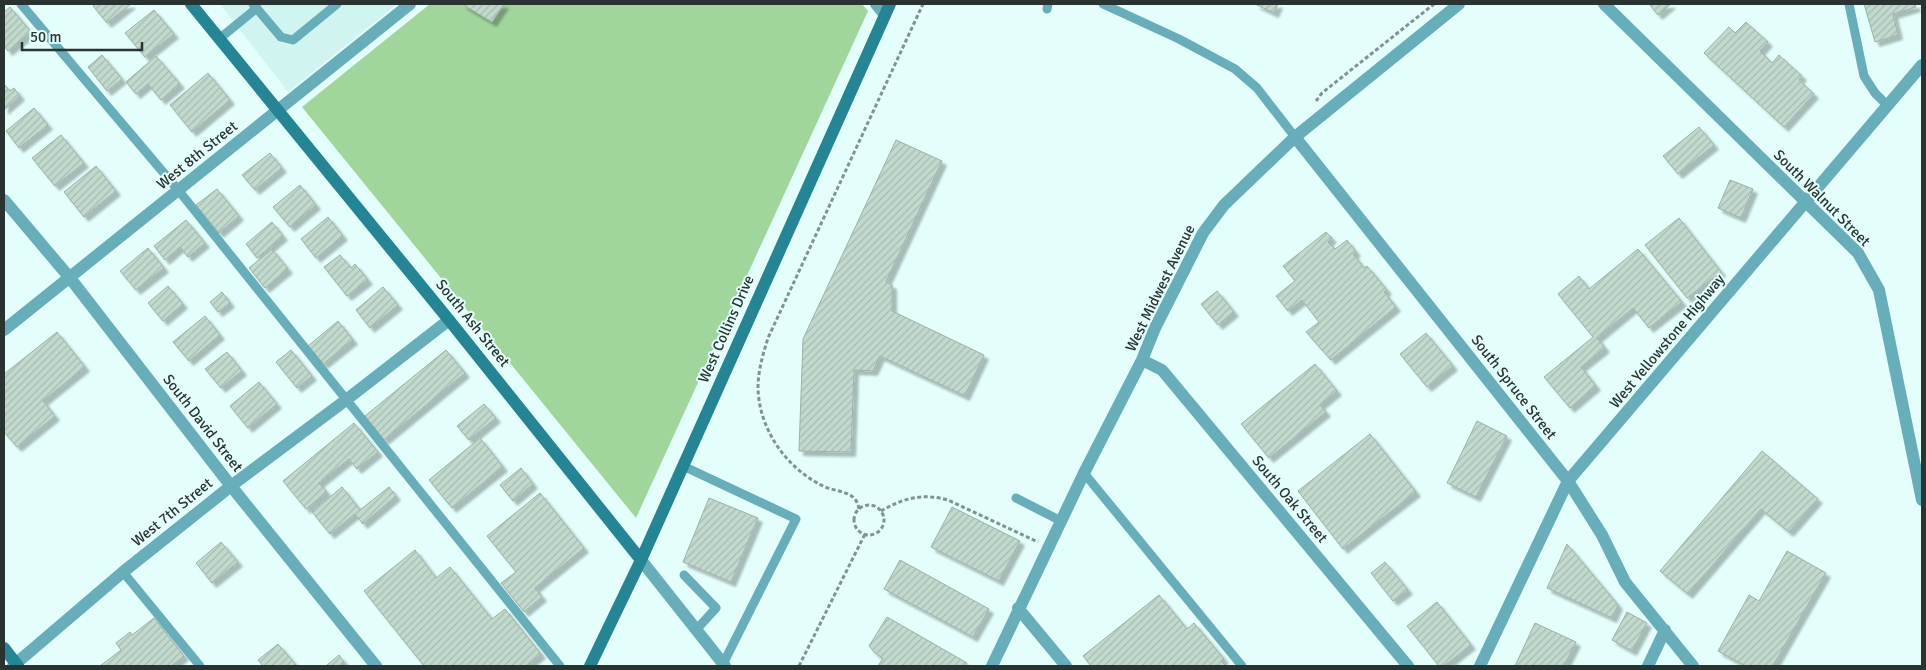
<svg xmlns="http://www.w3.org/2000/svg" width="1926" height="670" font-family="Signika,sans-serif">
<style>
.built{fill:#d0f5f1}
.pitch{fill:#a0d59c}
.building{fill:url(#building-hatch);stroke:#9bb1a7;filter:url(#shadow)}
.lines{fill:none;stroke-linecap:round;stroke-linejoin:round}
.path{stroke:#819391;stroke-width:3;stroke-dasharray:4 2.5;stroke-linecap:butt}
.lane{stroke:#68adba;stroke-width:9}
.street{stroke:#68adba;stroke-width:12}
.secondary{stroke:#258594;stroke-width:12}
.labels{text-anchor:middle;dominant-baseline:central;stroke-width:4;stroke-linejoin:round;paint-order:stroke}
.street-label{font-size:15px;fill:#293332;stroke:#e3fefb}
</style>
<defs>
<pattern id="building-hatch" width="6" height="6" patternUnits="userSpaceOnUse" patternTransform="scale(1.25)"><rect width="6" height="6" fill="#c2d9ce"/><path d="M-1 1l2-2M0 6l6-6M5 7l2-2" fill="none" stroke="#a7bbb1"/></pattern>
<filter id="shadow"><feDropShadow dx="4.5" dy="4.5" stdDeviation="1" flood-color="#0004"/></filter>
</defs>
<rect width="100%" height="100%" fill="#e3fefb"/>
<path class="built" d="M220 4H397L288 92Z"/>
<path class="pitch" d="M430 4H862L868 11 636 518 302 107Z"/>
<path class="building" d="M96 4H131L107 23 93 6Z
M462 4H504L492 22Z
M1255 4H1278L1274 13Z
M1649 4H1671L1658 15Z
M1864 4H1915L1916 7 1893 14 1898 35 1875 42Z
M10 7 31 32 8 51 4 46V12Z
M154 10 174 34 145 57 125 33Z
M1746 22 1768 42 1760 51 1772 63 1779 55 1802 76 1799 80 1814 94 1784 127 1704 53 1729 27 1735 33Z
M102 55 122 79 107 91 88 67Z
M156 56 180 84 161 100 148 84 136 94 126 82Z
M208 73 230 100 192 132 170 105Z
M4 84 10 91 14 88 20 96 4 110Z
M34 108 48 125 19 148 6 131Z
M1699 127 1714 145 1678 174 1663 156Z
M61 135 84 163 55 186 32 158Z
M896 140 942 161 886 282 892 285V311L984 355 965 396 880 356 873 371 854 370 851 452 799 451 803 339Z
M270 153 282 168 255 190 242 175Z
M96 166 116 191 84 217 64 192Z
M1730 180 1753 189 1741 218 1718 208Z
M300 185 316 205 290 227 273 207Z
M217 189 239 216 219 233 196 205Z
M328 217 343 236 316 258 301 239Z
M1679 218 1721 272 1687 298 1645 245Z
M186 220 205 243 188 257 180 247 165 260 154 246Z
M272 222 283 236 257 258 246 244Z
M1326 232 1332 238 1328 242 1335 249 1347 240 1356 252 1353 254 1364 268 1367 266 1387 290 1384 292 1396 307 1331 360 1306 332 1319 322 1302 300 1288 311 1276 296 1295 281 1283 266Z
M148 248 164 268 136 290 120 271Z
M272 249 288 269 265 288 249 268Z
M1638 249 1682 302 1649 328 1633 308 1597 338 1605 348 1581 367 1596 386 1570 408 1544 377 1593 337 1558 294 1579 276 1589 289Z
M340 255 351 268 355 264 368 280 347 296 324 267Z
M168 286 183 304 163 321 148 303Z
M383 287 398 305 370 328 356 310Z
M1217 291 1234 312 1218 325 1201 304Z
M222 292 230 303 218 312 210 302Z
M205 316 220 335 189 361 173 342Z
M338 321 353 340 323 364 308 346Z
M57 332 85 367 43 401 55 416 17 447 4 432V374Z
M1426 333 1453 366 1427 387 1400 354Z
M291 350 312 376 297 388 276 362Z
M446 350 465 373 384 440 365 416Z
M227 352 242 371 221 388 205 369Z
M1315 364 1337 391 1320 405 1326 412 1269 458 1241 424Z
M259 382 277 404 248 428 230 406Z
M484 404 496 418 469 440 457 426Z
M1477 421 1507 436 1476 497 1447 483Z
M354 423 378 452 357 469 349 459 319 483 327 492 306 509 283 481Z
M1370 434 1416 492 1343 549 1298 491Z
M480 438 503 467 452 508 429 480Z
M1762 451 1818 499 1789 532 1761 509 1688 594 1660 571Z
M521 468 533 484 513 501 500 485Z
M342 487 360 510 389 487 396 496 363 524 355 514 330 534 312 512Z
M540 493 584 548 535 588 542 597 524 612 501 583 516 572 487 536Z
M709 498 758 518 731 582 683 562Z
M952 507 1020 541 999 581 931 547Z
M221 542 238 562 212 583 196 563Z
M1567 544 1618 605 1612 618 1547 588Z
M415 550 436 578 450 567 492 619 505 609 541 654 526 666H424L364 591Z
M1787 551 1826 573 1773 666H1746L1718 651 1749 595 1759 601Z
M900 560 989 609 973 637 884 589Z
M1385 562 1408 590 1393 601 1371 573Z
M1159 595 1187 629 1194 623 1224 659 1221 661 1226 666H1091L1083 656Z
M1437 602 1471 645 1444 666H1439L1407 626Z
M1627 612 1647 623 1632 651 1612 640Z
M887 617 967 663 965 666H878L883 658 875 653 869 646Z
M154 618 184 656 171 666H100L121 650 116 643 130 632 132 635Z
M1535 623 1576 642 1564 666H1515Z
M278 644 297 666H263L258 660Z
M339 655 344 662 339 666H328L327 665Z"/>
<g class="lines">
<path class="path" d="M1316 101 1322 93 1434 4
M854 520a15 15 0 1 1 30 0a15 15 0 1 1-30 0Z
M859 509C856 490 838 493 823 486 786 468 759 429 758 388 758 371 763 354 768 338L923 4
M881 511C903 498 923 493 948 500L1038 542
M799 666 865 534"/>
<path class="lane" d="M21 4 179 191 560 666
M253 4 281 37 293 40 337 4
M1103 4 1179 39 1235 69 1257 88 1295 137
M1849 4 1864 76 1875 93 1887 105
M1047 9 1048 4
M219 39 257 8
M683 466 796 519 723 664
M1084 473 1242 666
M1016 498 1061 521
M123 572 200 666
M684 575 716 608 696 630"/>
<path class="street" d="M876 4 885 15
M1604 4 1858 253 1879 290 1922 500
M1295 137 1568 481 1602 535 1625 582 1693 666
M4 200 70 278 231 486 376 666
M4 330 410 4
M1142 360 1162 370 1408 666
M641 560 725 666
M1018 608 1066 666
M13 666 123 572 231 486 346 400 449 320
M992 666 1084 473 1142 360 1155 328 1203 233 1224 205 1295 137 1459 4
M1480 666 1568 481 1922 65
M1648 666 1665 630"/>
<path class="secondary" d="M191 4 449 320 641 560
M4 648 18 666
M590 666 641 560 890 4"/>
</g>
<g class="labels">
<g class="street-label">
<text transform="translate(197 155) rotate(-39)">West 8th Street</text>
<text transform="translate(1822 198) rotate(45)">South Walnut Street</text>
<text transform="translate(1160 288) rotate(-64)">West Midwest Avenue</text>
<text transform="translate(473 323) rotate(51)">South Ash Street</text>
<text transform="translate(726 329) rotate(-66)">West Collins Drive</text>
<text transform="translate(1667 341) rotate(-50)">West Yellowstone Highway</text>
<text transform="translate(1514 387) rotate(52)">South Spruce Street</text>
<text transform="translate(203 423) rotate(52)">South David Street</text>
<text transform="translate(1290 499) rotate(50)">South Oak Street</text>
<text transform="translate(172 512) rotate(-39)">West 7th Street</text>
</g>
</g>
<rect width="1926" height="670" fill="none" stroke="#293332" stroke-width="10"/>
<path d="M22 42v8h120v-8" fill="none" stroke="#293332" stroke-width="2.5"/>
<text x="30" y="42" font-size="15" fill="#293332" stroke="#e3fefb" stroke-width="4" paint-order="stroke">50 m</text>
</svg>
